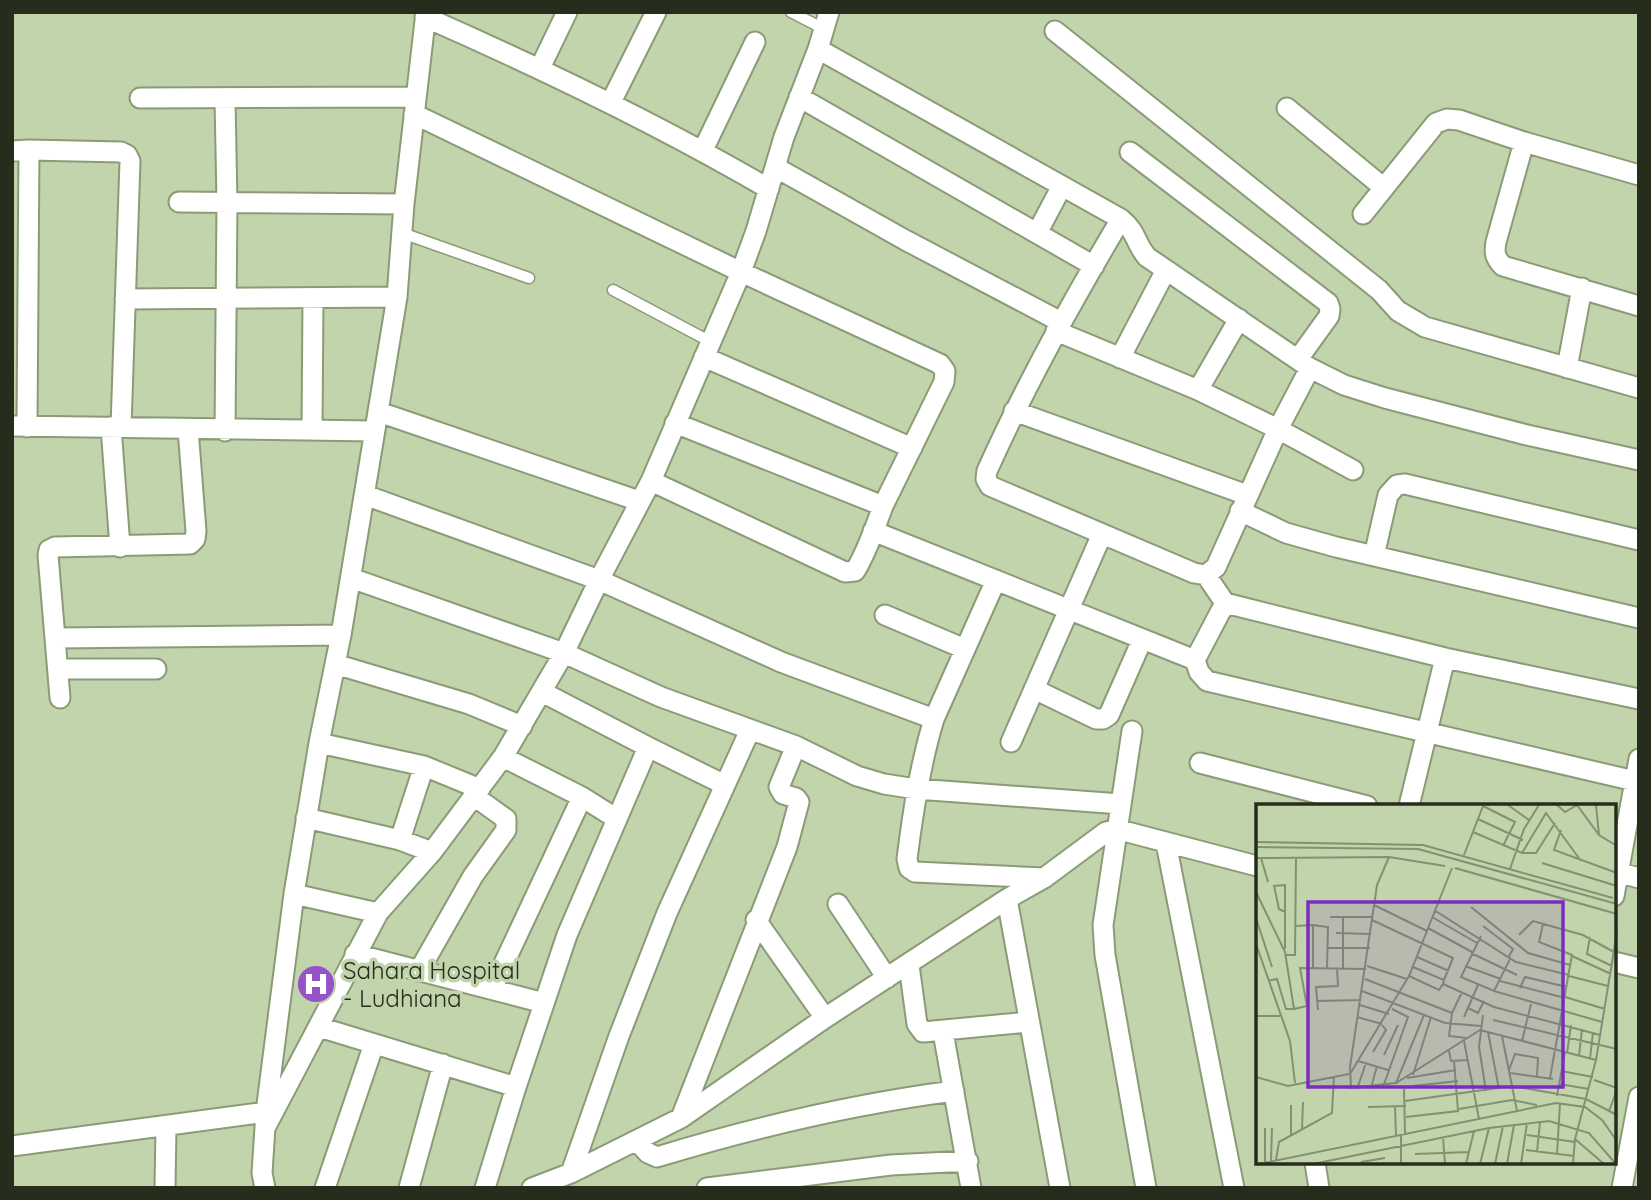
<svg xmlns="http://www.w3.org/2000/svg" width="1651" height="1200" font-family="Quicksand,sans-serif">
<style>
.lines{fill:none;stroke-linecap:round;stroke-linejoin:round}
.service-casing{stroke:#8a9b76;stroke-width:13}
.minor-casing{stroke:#8a9b76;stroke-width:23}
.service{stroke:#fff;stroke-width:10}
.minor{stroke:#fff;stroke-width:19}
.labels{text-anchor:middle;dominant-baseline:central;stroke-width:7;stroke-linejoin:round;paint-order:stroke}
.poi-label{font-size:24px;fill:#262d1d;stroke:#c1d4ac;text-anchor:start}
.inset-road{fill:none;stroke:#839173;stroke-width:2}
.view{fill:#7b2cbf;fill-opacity:0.15;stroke:#7b2cbf;stroke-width:3.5}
.inset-edge{fill:none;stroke:#262d1d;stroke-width:3.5}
</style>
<rect width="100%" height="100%" fill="#c1d4ac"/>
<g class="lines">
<g class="service-casing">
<path id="service" d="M791 12 824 29
M402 233 529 278
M613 290 711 342"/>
</g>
<g class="minor-casing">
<path id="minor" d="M425 17C543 69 658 124 769 189
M1055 31 1379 290 1398 311 1425 327 1639 388
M818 49 1121 219C1137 232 1135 243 1147 257L1310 368 1344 385 1385 398 1527 435 1639 460
M540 68 567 12
M799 97 1094 266
M140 98 416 97
M225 99 227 202 225 431
M611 102 656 12
M1287 108 1384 188
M414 114 741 272 940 364 945 371 944 382 883 506
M1524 142 1496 242C1494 253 1495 258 1503 266L1639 306
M29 150 121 152 127 155 130 161 121 427
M703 150 755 42
M12 151 29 150 27 427
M1130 152 1328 303 1330 309 1329 316 1298 359
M775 167 907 241 1061 322
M179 202 404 204
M1363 214 1436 123 1447 119 1459 120 1524 142 1639 175
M1121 219C1072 301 1026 384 987 471L986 479 990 486 1194 573 1206 575 1216 567 1278 429 1310 368
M1037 233 1062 186
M125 299 397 297
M1056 331 1198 390 1278 429 1353 470
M704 357 912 448
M1120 358 1166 270
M1567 368 1582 288
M1198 390 1239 319
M1014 411 1247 495
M379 412 639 501
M12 426 374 431
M111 427 120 547
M312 430 313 298
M651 481 845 572 855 571C867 552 875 527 883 506L675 423
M365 495 599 580 781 662 934 719C920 765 913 811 907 859L909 868 915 872 1044 878
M1240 511 1286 533 1336 547 1639 618
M873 531 1195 660
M1374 556 1388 495 1397 485 1405 484 1639 540
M1206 575 1225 603 1445 658 1639 699
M351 578 564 653 661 697 796 746 857 776 884 784 916 789 1121 804
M1225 603 1195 660 1199 672 1207 681 1639 782
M885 615 965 649
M55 638 341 635
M335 664 469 704 522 726
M58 669H156
M1034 689 1096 719H1103L1109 715 1142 640
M60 698 48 555 49 550 55 547 190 544 195 539 196 531 188 429
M934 719 996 580
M1132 731 1103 925 1105 955 1146 1188
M1011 742 1102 534
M319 743 424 766 480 789
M648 747 725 785
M503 757 582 797 617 819
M1200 763 1367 806
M1409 806 1445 658
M306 818 400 840 432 852
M400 840 424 766
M1166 843 1234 1188
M1614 871 1639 878
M294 894 378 913
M1614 896 1639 759
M1007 899 1060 1188
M838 904 887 978
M756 920 825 1018
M355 954 544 1003
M1614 962 1639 968
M909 965 917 1024 923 1032 1028 1022
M419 971 473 876 506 830V819L474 796
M492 989 582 797
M319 1027 516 1087
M943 1032 971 1188
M681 1118 787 847 799 802 796 798 783 794 779 787 796 746
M265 1128 378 913 432 852 503 757 564 653 599 580 651 481 741 272 756 231 784 137 818 49 829 12
M637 1141 648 1153 657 1157C756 1127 852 1104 954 1091
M12 1146 266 1112
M1315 1163 1319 1188
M571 1173 619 1036 667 913 750 730
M165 1188 166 1127
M265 1188 262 1173 266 1112 294 894 319 743 341 635 397 297 404 204 426 12
M325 1188 374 1044
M409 1188 443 1064
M485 1188 516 1087 567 935 648 747 542 692
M532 1188 571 1173 681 1118 825 1018 1007 899 1044 878 1106 832 1116 829 1257 866
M707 1188 891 1165 968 1161
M1622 1188 1639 1097"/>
</g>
<use href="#service" class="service"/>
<use href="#minor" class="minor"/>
</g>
<defs>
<g id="hospital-disc" transform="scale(2.0125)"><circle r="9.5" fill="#9653c8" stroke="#c1d4ac"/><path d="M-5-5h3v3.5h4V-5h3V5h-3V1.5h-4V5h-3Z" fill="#fff"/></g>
</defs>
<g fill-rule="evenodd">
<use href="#hospital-disc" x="316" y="984"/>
</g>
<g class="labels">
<g class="poi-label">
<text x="343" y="970">Sahara Hospital<tspan x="343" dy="28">- Ludhiana</tspan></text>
</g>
</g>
<g transform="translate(1256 804)">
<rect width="360" height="360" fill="#c1d4ac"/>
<path class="inset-road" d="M252 1 273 16M301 1 309 8 321 1M321 1 343 31 361 42M340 1 343 31M227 2 259 18 247 42M222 15 267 36M305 26 298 46 361 69M217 28 266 49 290 9 325 57M0 38 167 41 357 94M0 43 162 45 361 100M266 49H280L299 19M208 51 227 2M133 53 121 81 94 263 95 284 140 279 224 226 340 256M0 54 133 53 189 62M5 54 12 78M286 59 361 82M199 64 361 110M254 65 268 25 283 1M0 88 29 148 38 205H30L21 175 12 177M118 101 171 127M215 103 272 149 314 161M178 106 260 158 313 171M74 113H117M87 113V165M176 113 221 139M0 114 16 163M116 116 197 154 188 176M287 120 283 138 316 151 294 274M57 121 72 123 71 164M39 122 57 121V164M227 122 257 145 252 154M172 124 216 148M80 129 115 130M263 131 277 117 327 131 358 148M225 132 205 173 238 187 254 155M334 133 331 150 356 162M0 140 34 237 39 279M72 144H114M29 145V81L18 82 23 105 29 108M215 149 261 171M29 151H39L40 53M316 152 355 170M161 153 193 167M111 162 151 175M209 162 245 175M153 172 183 186 187 180 188 176 157 163M313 172 352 182M109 175 196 209 193 232 210 234M244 177 309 194M187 180 238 203 344 231M264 184 269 173 311 183M106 187 189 219 225 222M238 187 346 218M309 193 349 205M61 197 105 196M104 201 133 210M212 204 222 209 228 197M38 205 51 202 44 164 110 165M62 206 60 183 82 182 81 164M196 209 206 188M227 211 223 243 230 287M0 212H24M101 213 126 220M208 213 222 181M237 216 361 245M232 228 243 285M246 232 261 307M208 237 223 315M266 237 275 200M193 247 195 257 211 256M117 248 130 226 126 221M311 249 315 221M128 251 142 221M323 252 326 225M334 255 337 228M102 257 132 266M253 266 259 250 282 254 281 272M305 267 337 273M254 269 297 275M94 270 153 172 196 64M157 271 175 213M0 273 32 282 93 270M151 274 200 266M338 276 361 284M140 279 168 211M303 280 333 285M157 282 202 277M127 283 152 213 136 205M115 284 121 262M101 285 110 259M148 285 149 330M301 292 309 248M149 297 256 282 330 295 361 311M35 301V332M112 303 150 302M139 303 140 332M203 305 256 296 281 301M353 307 361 286M150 313 202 307 198 257M46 325 47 298M145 331V360M271 331 319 338M187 333 189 360M319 335 348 360M270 346 318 352M281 348 284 318M159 350 213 348M301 350 304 299M20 356 23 338 76 309 78 272M15 357 16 324M9 358V324M105 358 129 354M3 360 300 299 329 303 346 316 361 337M57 360 233 324 293 317 333 329 360 360M210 360 218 327M224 360 233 324M239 360 247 322M251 360 258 321M265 360 271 319M317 360 319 335 340 256 361 128"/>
<path class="view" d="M52 98H307V283H52Z"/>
<rect width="360" height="360" class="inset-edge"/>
</g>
<rect width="1651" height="1200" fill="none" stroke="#262d1d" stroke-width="28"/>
</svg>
